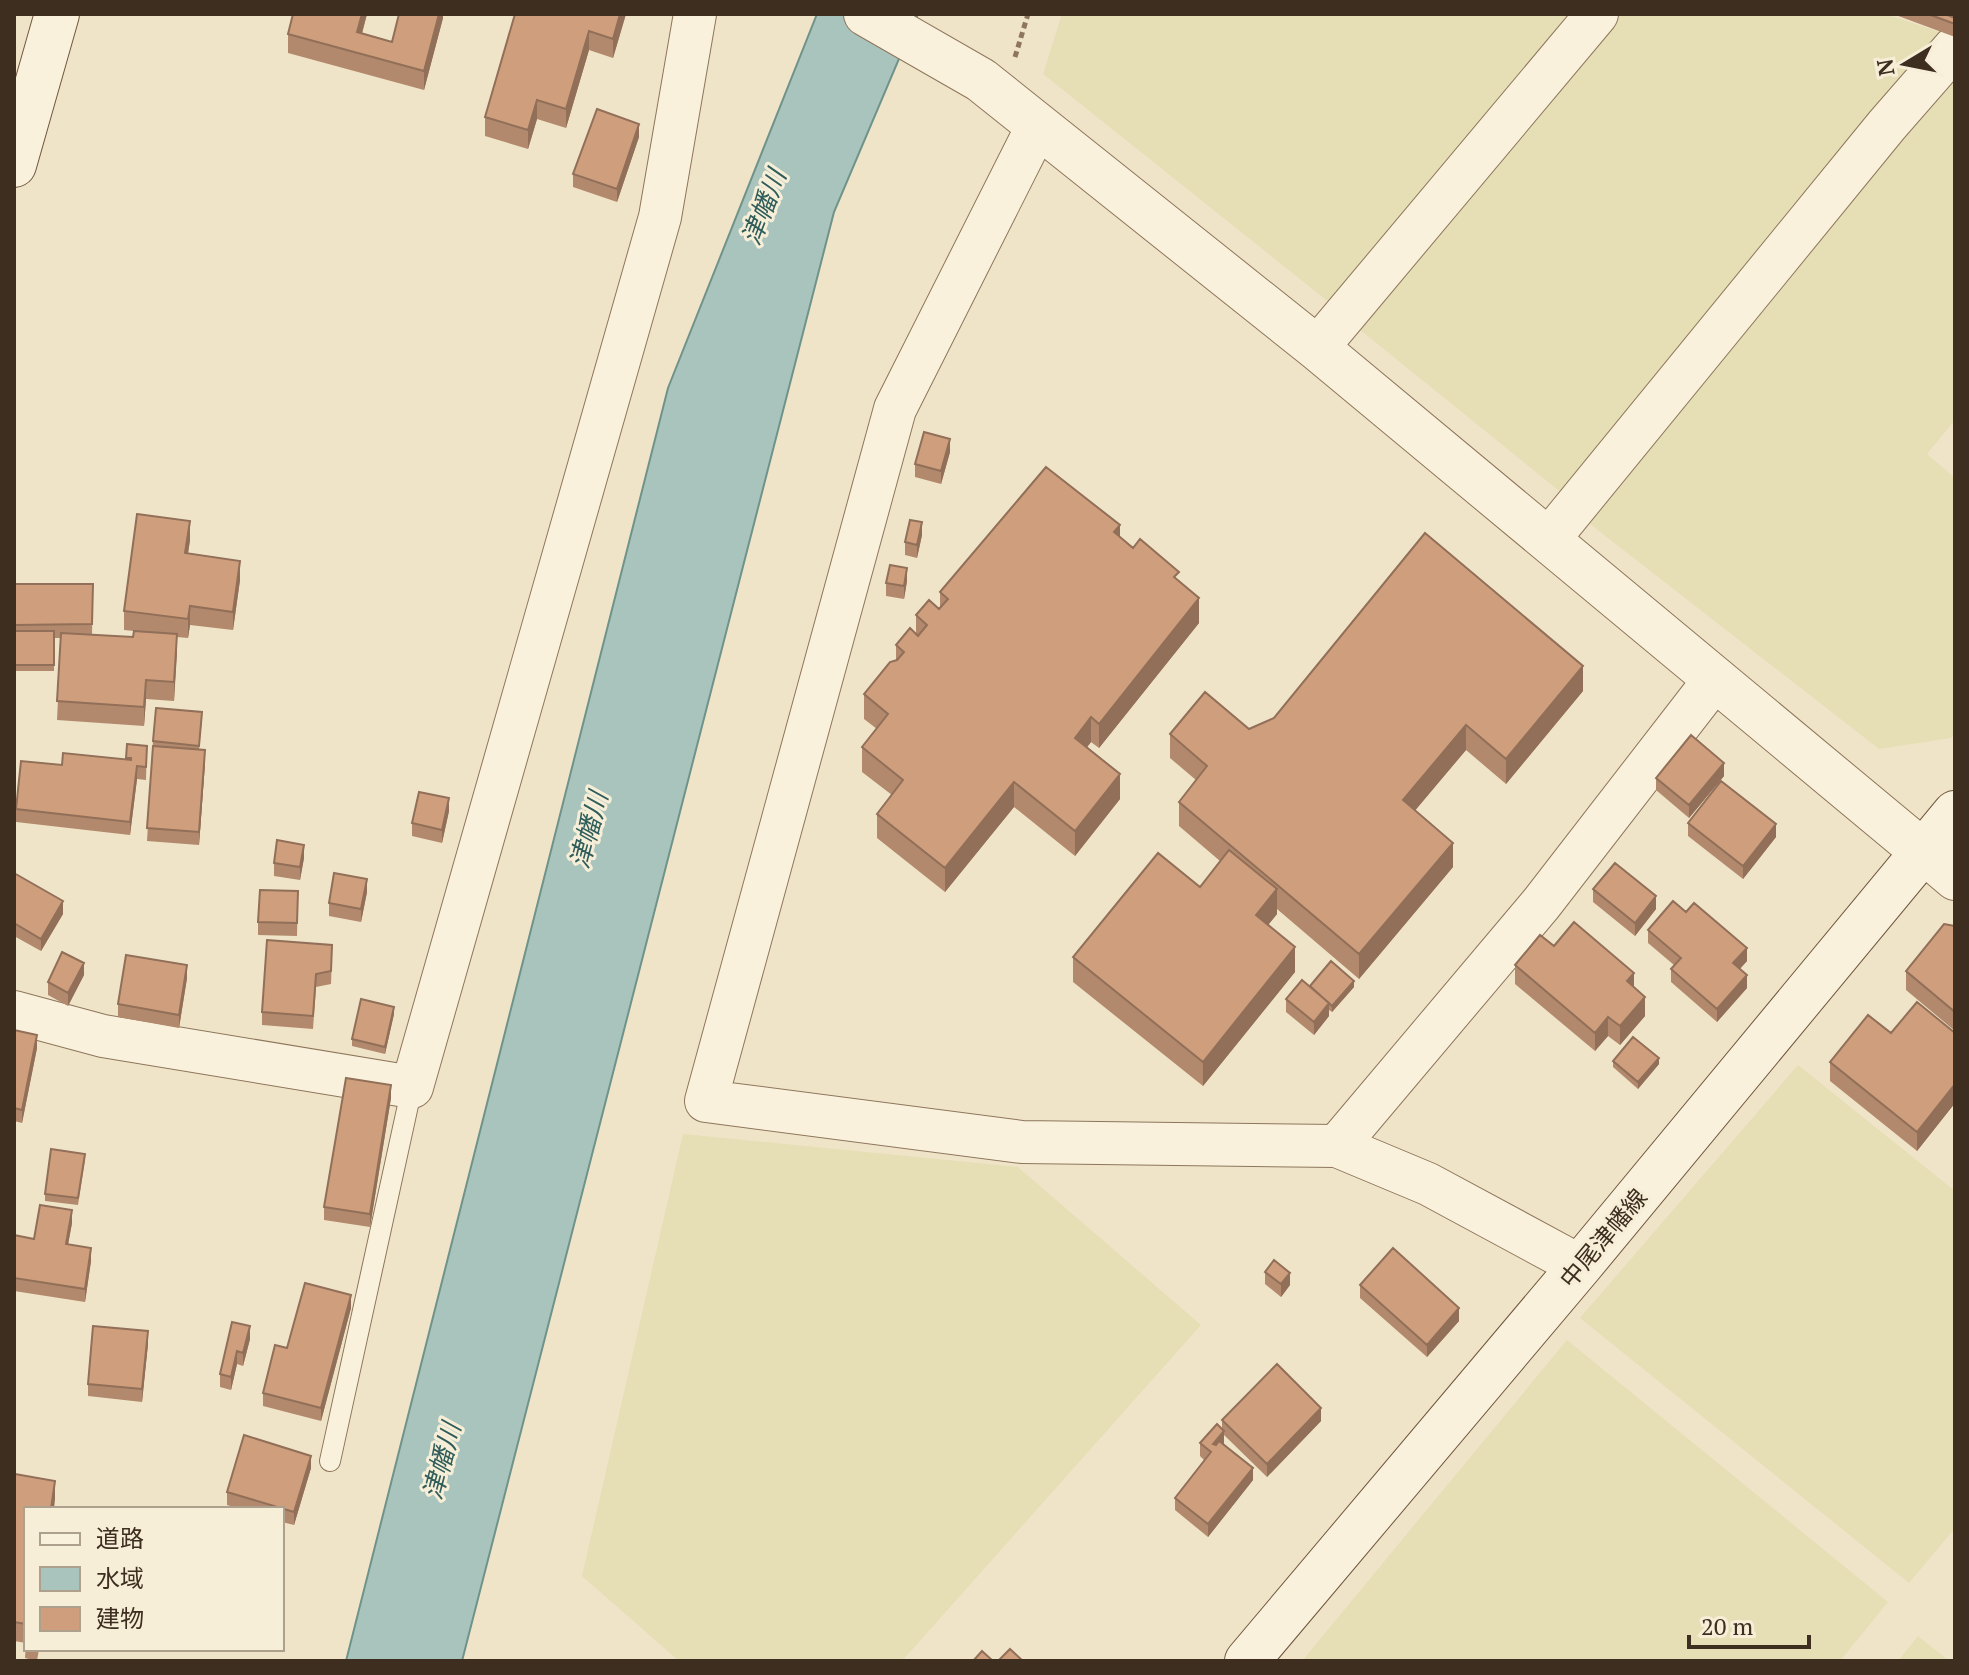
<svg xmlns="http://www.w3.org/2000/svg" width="1969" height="1675" font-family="'PT Serif','Noto Sans JP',serif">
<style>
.farmland{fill:#e6deb5}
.water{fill:#a9c4bc;stroke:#6f938a;stroke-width:2}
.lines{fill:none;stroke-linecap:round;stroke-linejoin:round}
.service-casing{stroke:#8d765c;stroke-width:22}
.minor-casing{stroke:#8d765c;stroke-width:44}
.tertiary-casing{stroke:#8d765c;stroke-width:46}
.secondary-casing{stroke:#6f573f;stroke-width:46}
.path{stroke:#8d765c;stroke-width:5;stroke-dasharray:6 4;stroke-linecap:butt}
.service{stroke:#faf1dc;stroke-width:20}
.minor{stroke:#faf1dc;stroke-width:42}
.tertiary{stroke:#faf1dc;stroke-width:44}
.secondary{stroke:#faf1dc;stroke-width:44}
.wall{fill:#b2896c}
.shaded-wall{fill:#916f58}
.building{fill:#cf9f7d;stroke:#916f58;stroke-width:2}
.labels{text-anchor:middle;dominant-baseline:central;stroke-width:6;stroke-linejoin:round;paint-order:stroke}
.street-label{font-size:24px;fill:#3d2e20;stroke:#f7eed8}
.water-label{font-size:26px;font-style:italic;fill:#2f5d5a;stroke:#f7eed8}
</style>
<rect width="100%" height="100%" fill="#f0e4c8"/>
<path class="farmland" d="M1062 14H1568L1330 303 1043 74Z
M1621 14H1885L1943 33 1563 494 1359 329Z
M1952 78 1955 79V420L1927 454 1955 478V733L1951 738 1879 749 1590 524V508Z
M1798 1065 1955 1191V1528L1909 1583 1580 1318Z
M683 1134 1018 1167 1201 1325 902 1661H679L582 1576Z
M1567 1340 1888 1602 1840 1661H1302Z
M1918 1636 1949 1661H1898Z"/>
<path class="water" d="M817 14H918L834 212 462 1661H346L668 388Z"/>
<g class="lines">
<g class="service-casing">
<path id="service" d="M330 1461 412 1087"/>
</g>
<g class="minor-casing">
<path id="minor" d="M1038 125 895 409 706 1101 1022 1142 1337 1146 1428 1184 1580 1266
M1317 348 1597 14
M1548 540 1887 125 1955 47
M1922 851 1955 879
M14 1012 103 1036 412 1087 660 217 695 14
M1337 1146 1541 904 1715 679"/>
</g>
<g class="tertiary-casing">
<path id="tertiary" d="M866 14 981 80 1317 348 1922 851"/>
</g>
<g class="secondary-casing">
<path id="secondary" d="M14 165 57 14
M1247 1661 1580 1266 1955 813"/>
</g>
<path class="path" d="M1015 57 1028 14"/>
<use href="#service" class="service"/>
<use href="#minor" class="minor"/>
<use href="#tertiary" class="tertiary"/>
<use href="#secondary" class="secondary"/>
</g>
<path class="wall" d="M367 14 362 34 392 42 443 14V18L424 90 288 53V34Z
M515 14H626L613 58 589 50 566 128 537 119 528 149 485 136V117Z
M1893 14H1955V37Z
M639 137 617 202 573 187V174Z
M1955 435V458L1953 456V437Z
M950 452 941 484 915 477V464Z
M922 535 917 558 905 555V542Z
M1120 537 1179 582 1199 623 1099 748 1091 742 1087 747 1120 799 1075 856 1014 807 945 892 877 838V814L892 795 862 772V747L877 729 864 719V694L896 661V645L916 635V615L940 608V592Z
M190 540 188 554 240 580 233 630 190 625 188 638 177 637 174 701 146 699 144 726 57 720 61 638H54V671H14V584H93L92 635 133 637 134 631 124 630V611Z
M907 581 904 599 886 596V583Z
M1583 691 1506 784 1466 750 1415 810 1453 867 1359 979 1277 909V914L1268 925 1295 972 1203 1086 1073 982V957L1200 887 1220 861 1179 826V802L1196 780 1170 758V734L1249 729Z
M202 719 199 750 205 763 199 845 147 841 153 741Z
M127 744 147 746 146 780 137 779 130 835 16 822V809L62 765 126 760Z
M1724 776 1689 818 1656 790V778Z
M449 811 442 843 412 836V823Z
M1688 823 1776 837 1743 879 1688 836Z
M304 858 300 880 274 876V863Z
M14 873 63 914 41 951 14 936Z
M1593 889 1656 909 1635 936 1593 902Z
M298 891 297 936 258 935V922Z
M367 892 361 922 329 916V903Z
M1955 926V1031L1906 990V971Z
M1648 930 1747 961 1740 969 1747 988 1717 1022 1671 982V969L1674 965 1648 943Z
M332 958 331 984 316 987 313 1029 262 1025V1012Z
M1515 965 1634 987 1645 1016 1620 1045 1608 1036 1595 1051 1515 984Z
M84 975 68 1006 48 995V982Z
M187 978 179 1028 118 1017V1004Z
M1310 987H1354L1332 1012 1329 1010V1016L1314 1035 1286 1012V999Z
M394 1014 385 1054 352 1046V1039Z
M14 1030 37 1048 22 1123 14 1121Z
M1891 1033H1955V1103L1917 1151 1830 1081V1062Z
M1613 1061 1659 1064 1638 1089 1613 1067Z
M391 1098 370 1227 324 1220V1207Z
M85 1160 78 1205 45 1201V1194Z
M72 1223 68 1244 91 1261 85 1302 14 1291V1235L34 1239Z
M1265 1272 1290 1285 1281 1297 1265 1284Z
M1360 1285 1459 1321 1427 1357 1360 1298Z
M351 1308 321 1421 263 1406V1393L287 1348Z
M232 1322 250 1339 243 1366 237 1364 231 1390 220 1387V1374Z
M148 1344 142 1402 88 1396V1384Z
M1222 1420 1321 1421 1267 1477 1224 1435V1444L1253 1480 1208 1537 1175 1510V1498L1204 1460 1200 1456V1443L1222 1429Z
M311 1468 294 1525 282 1522V1509H240L227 1505V1492Z
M14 1484 55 1499 26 1509V1649H39L37 1661 25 1658 26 1643 14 1641Z"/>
<path class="shaded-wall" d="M362 14H367L357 51V32Z
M439 14H443V18L424 90V71Z
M620 14H626L613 58V39Z
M589 31V50L566 128V109Z
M537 100V119L528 149V130Z
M639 124V137L617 202V189Z
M950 439V452L941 484V471Z
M190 521V540L185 572V553Z
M922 522V535L917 558V545Z
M1120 525V550L1114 532Z
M240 561V580L233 630V612Z
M907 568V581L904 599V586Z
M1199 598V623L1099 748V724Z
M190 606V625L188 638V619Z
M177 634V653L174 701V682Z
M1583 666V691L1506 784V759Z
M146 680V699L144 726V707Z
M1091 717V742L1075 763V738Z
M1466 725V750L1403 825V800Z
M205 750V763L199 845V832Z
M1724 763V776L1689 818V805Z
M137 766V779L130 835V822Z
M1120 774V799L1075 856V831Z
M1014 782V807L945 892V868Z
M449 798V811L442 843V830Z
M1776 824V837L1743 879V866Z
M1453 843V867L1359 979V954Z
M304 845V858L300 880V867Z
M367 879V892L361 922V909Z
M1277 889V914L1256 940V915Z
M1656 896V909L1635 936V923Z
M63 901V914L41 951V939Z
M1295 947V972L1203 1086V1062Z
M1747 948V961L1733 976V963Z
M84 963V975L68 1006V993Z
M187 965V978L179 1028V1015Z
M1634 973V991L1627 981Z
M1747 975V988L1717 1022V1009Z
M1354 981V987L1332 1012V1006Z
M1645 997V1016L1620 1045V1026Z
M1329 1003V1016L1314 1035V1022Z
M394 1007V1014L385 1054V1047Z
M1608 1017V1036L1595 1051V1033Z
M37 1035V1048L22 1123V1110Z
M1659 1058V1064L1638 1089V1082Z
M1955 1084V1103L1917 1151V1132Z
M391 1085V1098L370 1227V1214Z
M72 1210V1223L66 1256V1244Z
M91 1248V1261L85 1302V1289Z
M1290 1273V1285L1281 1297V1284Z
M351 1295V1308L321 1421V1408Z
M1459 1308V1321L1427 1357V1345Z
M250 1326V1339L243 1366V1353Z
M148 1331V1344L142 1402V1389Z
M237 1351V1364L231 1390V1377Z
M1321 1408V1421L1267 1477V1464Z
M1224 1431V1444L1213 1456V1444Z
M311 1456V1468L294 1525V1512Z
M1253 1468V1480L1208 1537V1524Z
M55 1481V1499L54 1509H51Z"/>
<path class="building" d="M293 14H362L357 32 392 42 399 14H439L424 71 288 34Z
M515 14H620L613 39 589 31 566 109 537 100 528 130 485 117Z
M1928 14H1945L1955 18V24Z
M597 109 639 124 617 189 573 174Z
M924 432 950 439 941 471 915 464Z
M1046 467 1120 525 1114 532 1133 548 1140 539 1179 572 1174 577 1199 598 1099 724 1091 717 1075 738 1120 774 1075 831 1014 782 945 868 877 814 903 780 862 747 888 714 864 694 890 662 897 660 904 652 896 645 910 628 918 636 927 625 916 615 929 600 939 609 948 599 940 592Z
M137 514 190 521 185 553 240 561 233 612 190 606 188 619 124 611Z
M910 520 922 522 917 545 905 542Z
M1425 533 1583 666 1506 759 1466 725 1403 800 1453 843 1359 954 1179 802 1207 766 1170 734 1205 692 1249 729 1274 718Z
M890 565 907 568 904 586 886 583Z
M14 584H93L92 624 14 625Z
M14 631H54V665H14Z
M134 631 177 634 174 682 146 680 144 707 57 701 61 633 133 637Z
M156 708 202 712 199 746 153 741Z
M1691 735 1724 763 1689 805 1656 778Z
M127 744 147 746 146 767 137 766 130 822 16 809 21 761 62 765 63 753 131 760V758H126Z
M153 746 205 750 199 832 147 828Z
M1721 781 1776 824 1743 866 1688 823Z
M419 792 449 798 442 830 412 823Z
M277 840 304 845 300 867 274 863Z
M1229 850 1277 889 1256 915 1295 947 1203 1062 1073 957 1158 853 1200 887Z
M1615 863 1656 896 1635 923 1593 889Z
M14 873 63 901 41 939 14 923Z
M334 873 367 879 361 909 329 903Z
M260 890 298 891 297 923 258 922Z
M1673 901 1686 912 1694 903 1747 948 1733 963 1747 975 1717 1009 1671 969 1681 958 1648 930Z
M1574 922 1634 973 1627 981 1645 997 1620 1026 1608 1017 1595 1033 1515 965 1540 935 1554 946Z
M1944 924 1955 926V1012L1906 971Z
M267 940 332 945 331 971 316 974 313 1016 262 1012Z
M62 952 84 963 68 993 48 982Z
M126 955 187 965 179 1015 118 1004Z
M1331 961 1354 981 1332 1006 1310 986Z
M1302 980 1329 1003 1314 1022 1286 999Z
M361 999 394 1007 385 1047 352 1039Z
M1917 1002 1955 1033V1084L1917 1132 1830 1062 1868 1015 1891 1033Z
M14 1030 37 1035 22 1110 14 1108Z
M1633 1037 1659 1058 1638 1082 1613 1061Z
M346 1078 391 1085 370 1214 324 1207Z
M51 1149 85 1154 78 1198 45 1194Z
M40 1205 72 1210 66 1244 91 1248 85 1289 14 1278V1235L34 1239Z
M1393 1248 1459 1308 1427 1345 1360 1285Z
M1274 1260 1290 1273 1281 1284 1265 1272Z
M305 1283 351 1295 321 1408 263 1393 275 1345 287 1348Z
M232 1322 250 1326 243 1353 237 1351 231 1377 220 1374Z
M93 1326 148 1331 142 1389 88 1384Z
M1277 1364 1321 1408 1267 1464 1222 1420Z
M1217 1424 1224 1431 1213 1444 1216 1445 1219 1441 1253 1468 1208 1524 1175 1498 1211 1452 1200 1443Z
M244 1435 311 1456 294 1512 227 1492Z
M15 1474 55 1481 51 1509H26V1624L14 1622V1484Z
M1010 1649 1023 1661H998Z
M982 1651 993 1661H973Z"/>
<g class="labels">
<g class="street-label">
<text transform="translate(1603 1238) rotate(-50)">中尾津幡線</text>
</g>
<g class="water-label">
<text transform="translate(763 207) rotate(-69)">津幡川</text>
<text transform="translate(588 830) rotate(-75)">津幡川</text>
<text transform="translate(441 1461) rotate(-75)">津幡川</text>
</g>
</g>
<rect width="1969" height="1675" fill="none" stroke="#3d2e20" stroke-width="32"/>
<rect x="24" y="1507" width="260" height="144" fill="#f7eed8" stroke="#ada18e" stroke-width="2"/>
<rect x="40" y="1533" width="40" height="12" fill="#faf1dc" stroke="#ada18e" stroke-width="2"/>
<text x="96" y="1547" font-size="24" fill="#3d2e20">道路</text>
<rect x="40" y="1567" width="40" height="24" fill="#a9c4bc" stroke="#ada18e" stroke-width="2"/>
<text x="96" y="1587" font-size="24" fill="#3d2e20">水域</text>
<rect x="40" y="1607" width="40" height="24" fill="#cf9f7d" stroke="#ada18e" stroke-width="2"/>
<text x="96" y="1627" font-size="24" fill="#3d2e20">建物</text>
<g transform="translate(1905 64) rotate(260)" stroke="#f7eed8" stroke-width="6" paint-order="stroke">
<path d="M0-6L14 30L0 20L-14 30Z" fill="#3d2e20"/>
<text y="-12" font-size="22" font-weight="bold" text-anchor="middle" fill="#3d2e20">N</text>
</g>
<path d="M1689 1635v12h120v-12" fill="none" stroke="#3d2e20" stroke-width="4"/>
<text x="1701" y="1635" font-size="24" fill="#3d2e20" stroke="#f7eed8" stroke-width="6" paint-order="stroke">20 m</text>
</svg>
